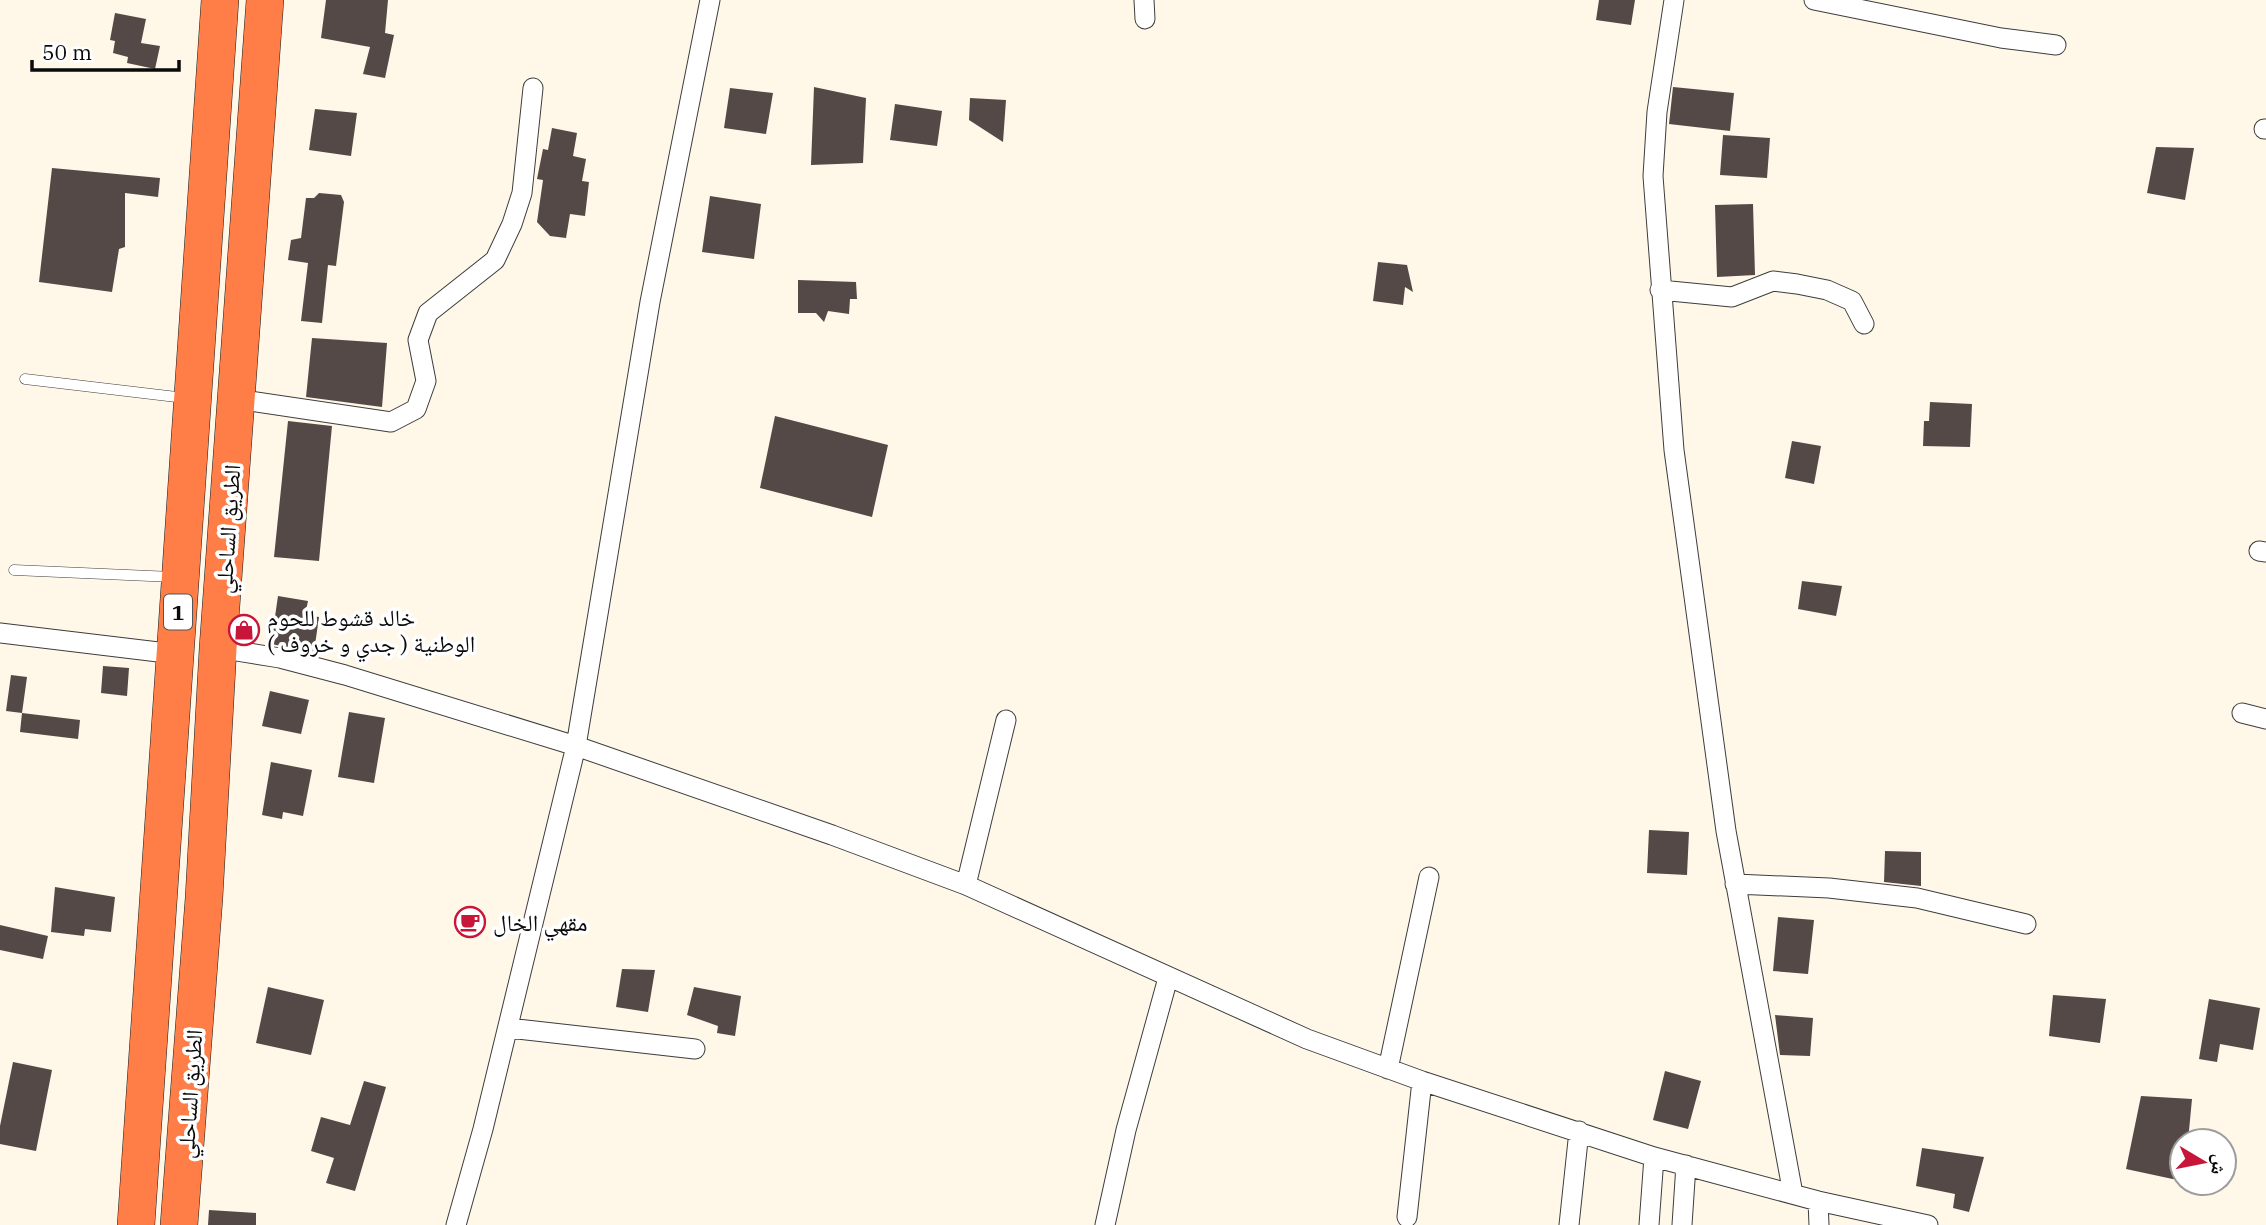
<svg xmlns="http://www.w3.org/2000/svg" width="2266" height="1225" font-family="'IBM Plex Serif','Noto Naskh Arabic',serif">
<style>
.building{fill:#544946}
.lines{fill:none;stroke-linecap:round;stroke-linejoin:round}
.lane-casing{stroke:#3d3d3d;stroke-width:11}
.street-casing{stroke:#3d3d3d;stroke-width:21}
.highway-casing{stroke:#1b1b1b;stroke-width:38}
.lane{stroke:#fff;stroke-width:10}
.street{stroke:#fff;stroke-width:19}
.highway{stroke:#ff7d46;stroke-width:37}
.labels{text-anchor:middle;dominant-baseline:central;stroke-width:7;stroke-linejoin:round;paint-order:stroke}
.shield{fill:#fff;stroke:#545454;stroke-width:2}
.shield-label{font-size:21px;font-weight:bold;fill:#0a0a0a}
.street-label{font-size:23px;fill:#0a0a0a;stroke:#fff}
.poi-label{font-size:23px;fill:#0a0a0a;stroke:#fff;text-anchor:start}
</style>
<rect width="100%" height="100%" fill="#fff7e8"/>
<path class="building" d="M326 0H388L385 33 394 35 385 78 363 74 370 47 321 38Z
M1599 0H1635L1631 25 1596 20Z
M115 13 146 19 141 43 160 46 155 69 127 63 128 57 113 53 115 41 110 40Z
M814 87 866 98 863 163 811 165Z
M1673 87 1734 93 1730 131 1669 124Z
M730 88 773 93 766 134 724 128Z
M970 98 1006 100 1003 142 969 120Z
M895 104 942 111 937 146 890 140Z
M315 109 357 113 351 156 309 150Z
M552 128 577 133 573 156 586 159 582 181 589 182 585 216 570 214 566 238 550 236 537 222 543 180 537 179 543 149 548 150Z
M1723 135 1770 138 1767 178 1720 175Z
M2156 147 2194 148 2185 200 2147 193Z
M52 168 160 178 158 197 125 193V247L119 249 112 292 39 282Z
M319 193 341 195 344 202 336 266 328 265 322 323 301 321 308 263 288 260 291 240 301 238 306 198H314Z
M710 196 761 204 754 259 702 252Z
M1753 204 1755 275 1717 277 1715 205Z
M1378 262 1407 265 1413 292 1405 287 1403 305 1373 301Z
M798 280 856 282 857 299H850L849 314 828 311 824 322 816 313H798Z
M312 338 387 343 382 407 306 397Z
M1930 402 1972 404 1970 447 1923 446 1924 421H1929Z
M775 416 888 445 872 517 760 488Z
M288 421 332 426 319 561 274 557Z
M1792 441 1821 446 1814 484 1785 478Z
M1802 581 1842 586 1836 616 1798 609Z
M278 596 308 601 305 615 319 617 314 652 271 644Z
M103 666 129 668 127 696 101 693Z
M11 675 27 677 22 713 6 711Z
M270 691 309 700 301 734 262 726Z
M349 712 385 718 374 783 338 777Z
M22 713 80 720 78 739 20 732Z
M271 762 312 770 303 816 283 812 282 819 262 815Z
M1649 830 1689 832 1687 875 1647 873Z
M1885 851 1921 852V886L1884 882Z
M55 887 115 897 111 932 85 929 84 936 51 932Z
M1778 917 1814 920 1808 974 1773 971Z
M0 925 48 936 43 959 0 950Z
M622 969 655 970 648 1012 616 1007Z
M268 987 324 1000 311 1055 256 1043Z
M694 987 741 996 735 1036 717 1033 718 1026 687 1015Z
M2053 995 2106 999 2100 1043 2049 1036Z
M2209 999 2260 1008 2253 1050 2220 1044 2217 1062 2199 1059Z
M1775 1015 1813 1018 1810 1056 1780 1055Z
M13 1062 52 1070 36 1151 0 1144V1126Z
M1665 1071 1701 1081 1688 1129 1653 1120Z
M364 1081 386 1087 355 1191 326 1183 334 1158 311 1151 321 1117 350 1125Z
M2141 1096 2192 1099 2188 1141H2182V1181L2126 1169Z
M1922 1148 1984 1157 1969 1212 1953 1208 1955 1194 1916 1186Z
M209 1210 256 1213V1225H208Z"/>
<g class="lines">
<g class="lane-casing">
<path id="lane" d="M25 379 185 398
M14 570 173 577"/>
</g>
<g class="street-casing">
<path id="street" d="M1144 0 1145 19
M1674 0 1657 112 1653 176 1674 450 1726 831 1793 1194
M1814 0 2001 38 2056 45
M2264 129H2266
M1660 290 1732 297 1773 281 1797 284 1827 290 1852 301 1864 324
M236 399 391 422 416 409 426 381 418 340 428 313 495 260 512 224 522 193 533 88
M2259 551 2266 552
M0 633 175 654
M218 648 280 658 345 675 576 746 832 835 966 885 1307 1039 1422 1081 1654 1157 1818 1201 1928 1225
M2242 713 2266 719
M1735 884 1829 888 1917 898 2026 924
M966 885 1006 720
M508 1028 695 1049
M1388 1069 1429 877
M1818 1201 1819 1225
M1407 1217 1422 1081
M456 1225 483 1129 576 746 650 302 710 0
M1105 1225 1126 1130 1168 978
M1569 1225 1579 1131
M1649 1225 1654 1157
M1682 1225 1686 1165"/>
</g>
<g class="highway-casing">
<path id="highway" d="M136 1225 220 0
M179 1225 204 898 218 648 265 0"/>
</g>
<use href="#lane" class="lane"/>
<use href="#street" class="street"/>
<use href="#highway" class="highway"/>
</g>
<defs>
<g id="shop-ring" transform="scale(1.575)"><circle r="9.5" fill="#fff" stroke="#c8153a" stroke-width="1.5"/><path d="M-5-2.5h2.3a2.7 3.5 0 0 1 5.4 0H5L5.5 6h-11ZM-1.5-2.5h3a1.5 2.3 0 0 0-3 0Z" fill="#c8153a"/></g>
<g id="cafe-ring" transform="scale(1.575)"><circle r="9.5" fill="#fff" stroke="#c8153a" stroke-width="1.5"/><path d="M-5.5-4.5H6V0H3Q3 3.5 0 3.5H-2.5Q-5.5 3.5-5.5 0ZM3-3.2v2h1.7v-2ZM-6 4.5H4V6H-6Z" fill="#c8153a"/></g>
</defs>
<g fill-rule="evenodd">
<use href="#shop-ring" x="244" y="630"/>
<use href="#cafe-ring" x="470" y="922"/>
</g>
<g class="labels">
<rect class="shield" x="164" y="594.5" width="28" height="35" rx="5"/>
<g class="shield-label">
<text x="178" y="612">1</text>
</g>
<g class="street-label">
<text transform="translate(227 529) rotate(-86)">الطريق الساحلي</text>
<text transform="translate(189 1094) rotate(-86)">الطريق الساحلي</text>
</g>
<g class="poi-label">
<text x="267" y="617">خالد قشوط للحوم<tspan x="267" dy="26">الوطنية ( جدي و خروف )</tspan></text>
<text x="493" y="922">مقهي الخال</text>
</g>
</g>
<g transform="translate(2203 1162) rotate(100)"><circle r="33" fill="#ffffff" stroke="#9d9d9d" stroke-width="2"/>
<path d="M0-5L12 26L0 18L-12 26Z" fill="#c8153a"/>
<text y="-10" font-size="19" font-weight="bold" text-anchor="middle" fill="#0a0a0a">ش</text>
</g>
<path d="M32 60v10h147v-10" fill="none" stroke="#0a0a0a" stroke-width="3.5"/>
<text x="42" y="60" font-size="21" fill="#0a0a0a" stroke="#ffffff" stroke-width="5" paint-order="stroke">50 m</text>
</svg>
